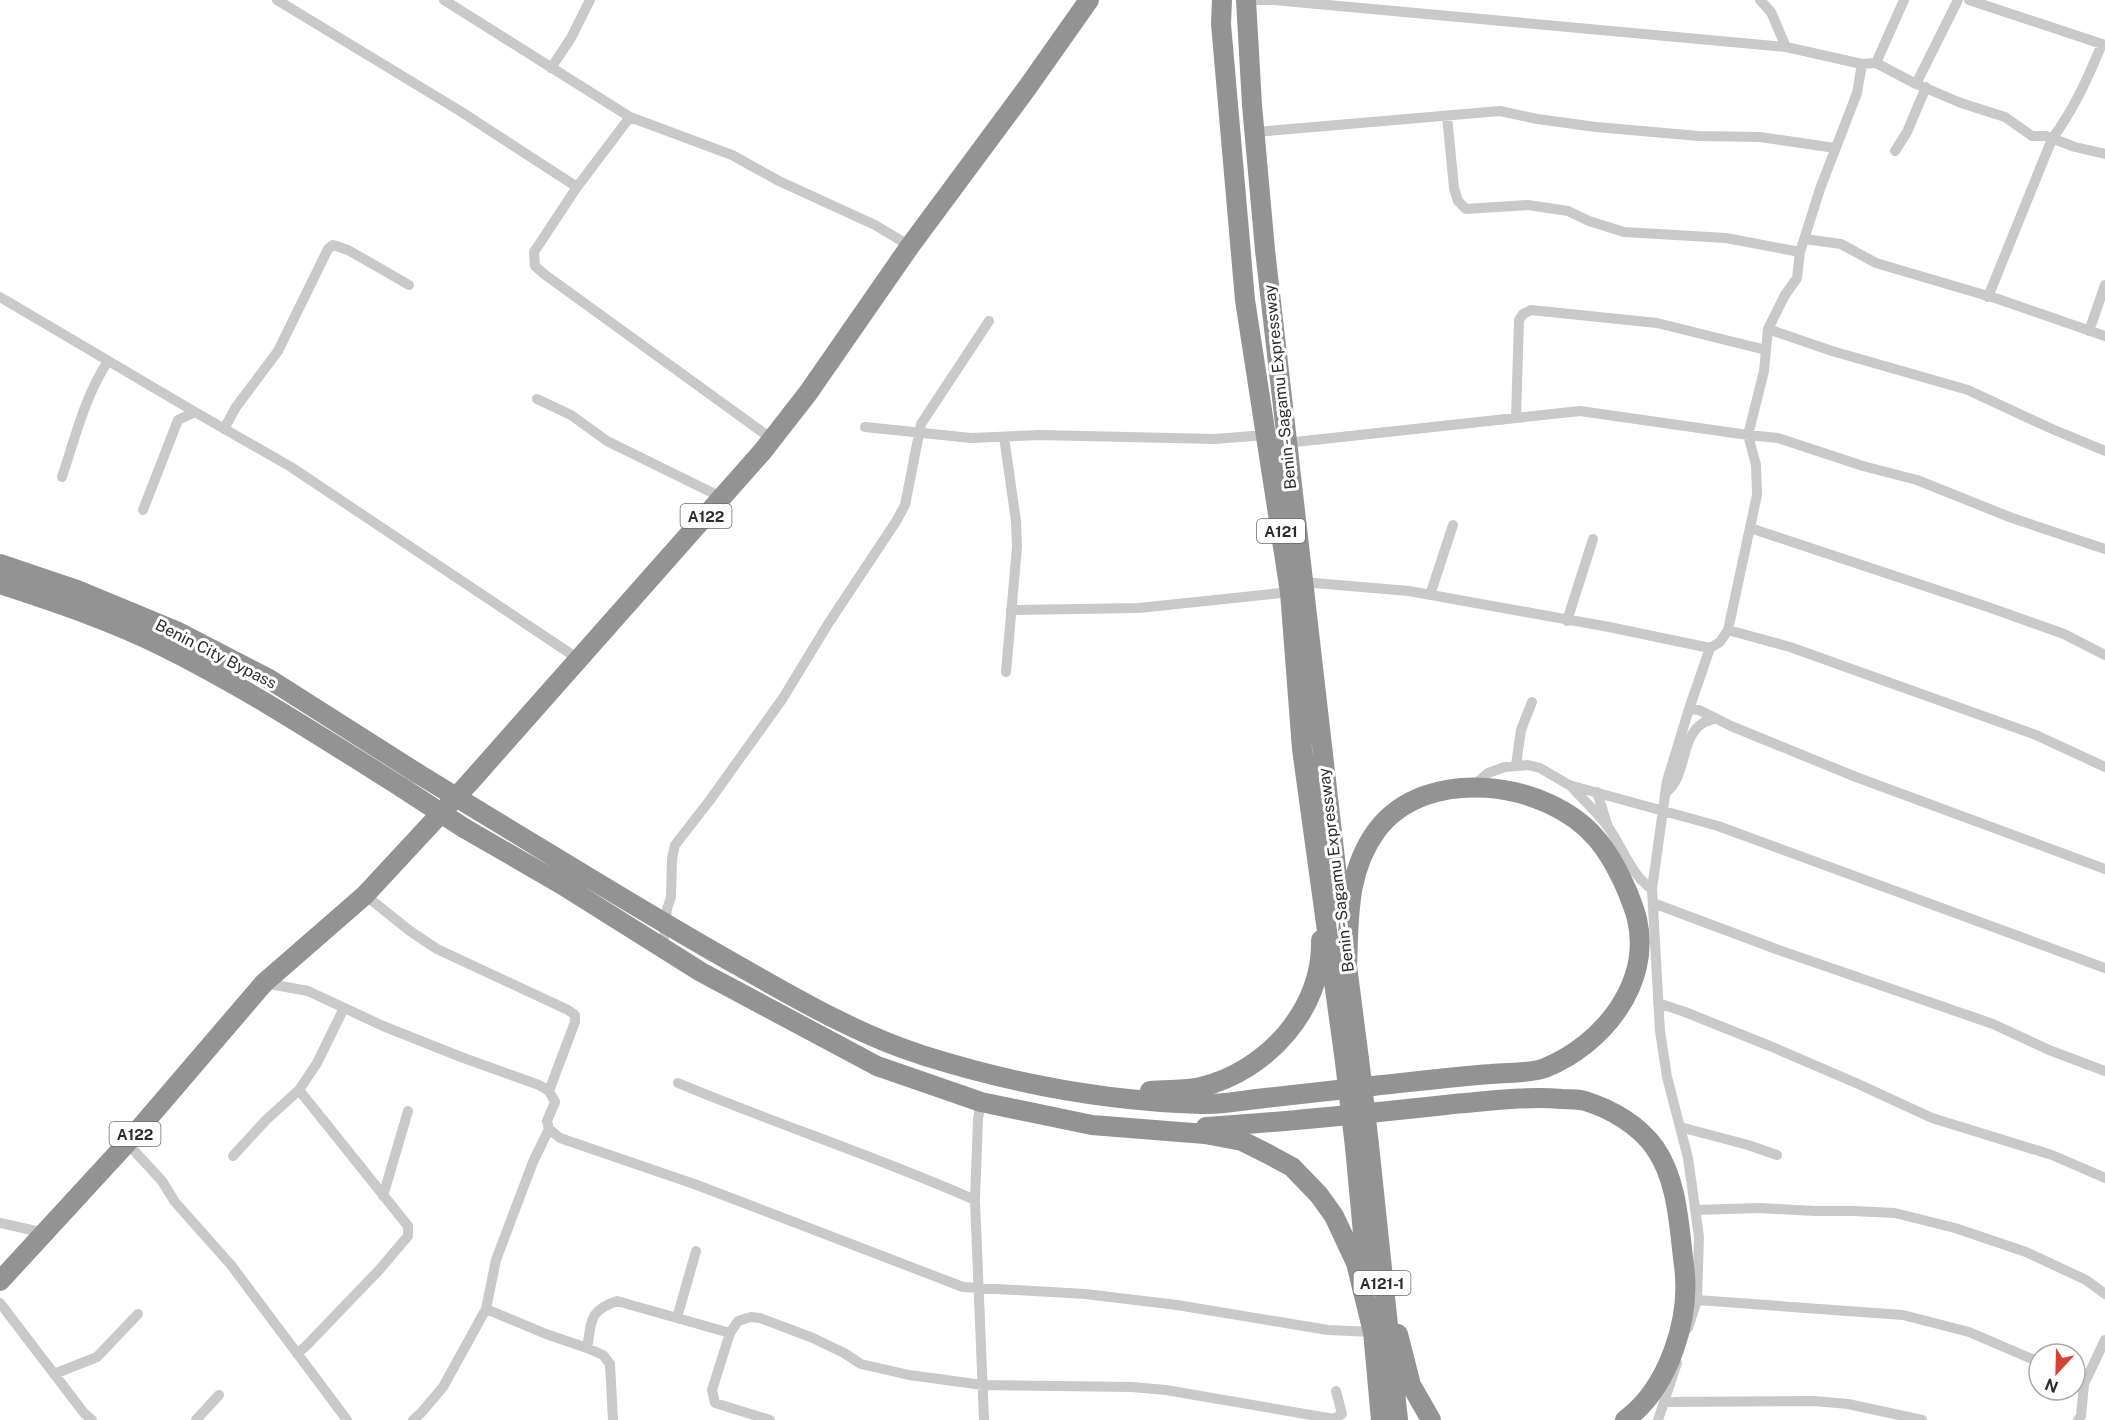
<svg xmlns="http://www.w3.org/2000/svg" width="2105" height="1420" font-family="'Public Sans',sans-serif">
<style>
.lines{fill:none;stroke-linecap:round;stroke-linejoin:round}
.street{stroke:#c9c9c9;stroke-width:10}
.highway{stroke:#939393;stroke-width:20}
.highway-bridge{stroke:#939393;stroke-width:20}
.labels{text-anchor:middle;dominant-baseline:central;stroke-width:6;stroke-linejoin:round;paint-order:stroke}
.shield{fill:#fff;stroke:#6b6b6b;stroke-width:1.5}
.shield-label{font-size:15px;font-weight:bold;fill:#2c2c2c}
.street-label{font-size:16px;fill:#2c2c2c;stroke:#fff}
</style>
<rect width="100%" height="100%" fill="#fff"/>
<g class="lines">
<path class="street" d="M277 0 460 111 577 187
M444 0 630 117 732 155 779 181 875 225 910 246
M1250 0H1274L1786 47 1862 64 1876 63 1916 84 1961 103 2005 117 2032 136H2046L2075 147 2105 154
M1760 0 1771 12 1786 47
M1969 0 2105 45
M1876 63 1904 0
M551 68 571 38 590 0
M1916 84 1958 0
M1447 116 1454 188 1458 201 1466 209 1528 205 1568 211 1589 221 1624 232 1726 238 1800 252
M630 117 577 187 534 252 535 266 544 274 772 439
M1256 132 1500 111 1537 119 1596 127 1699 136 1760 137 1835 148
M1895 151 1907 132 1926 87
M1805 239 1841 244 1876 263 1998 299 2105 336
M0 297 195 412 291 467 577 658
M1988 297 2052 139C2074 109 2088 78 2102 44
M1768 329 1832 351 1968 390 2052 429 2105 451
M2089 331 2105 285
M537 399 571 415 607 441 723 498
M1516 417 1519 320 1523 314 1531 310 1657 323 1766 350
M865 427 971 438 1039 435 1215 439 1265 435
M224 429 236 407 278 351 328 249 333 245 348 250 409 285
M1004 437 1016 521 1017 547 1006 672
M1286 443 1580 411 1748 435 1778 438 1863 466 1917 480 2012 518 2105 549
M62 477C75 438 85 396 108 361
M143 510 178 420 195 412
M1750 528 1988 607 2064 634 2105 655
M1302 582 1409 591 1609 627 1710 648
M1430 595 1453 525
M1011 610 1139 608 1290 592
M1567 621 1593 539
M1728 630 1790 647 2036 735 2105 767
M1689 709 1710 648 1720 642 1728 630 1757 495 1756 465 1748 435 1764 371 1768 329 1785 295 1797 278 1800 252 1820 189 1857 93 1862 64
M1516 765 1521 730 1532 702
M1570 785C1582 799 1597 812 1608 827 1623 848 1631 875 1652 889
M1472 787 1488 773 1505 767 1528 765 1540 768 1569 785 1718 826 2105 968
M1597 792 1607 824
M1665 793C1688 777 1679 738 1703 723 1706 721 1712 720 1716 718
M365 895 410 931 437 949 568 1010 575 1015V1022L549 1091
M1653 903 1776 949 1993 1024 2049 1050 2105 1071
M663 948 667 909 671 897 672 859 675 845 710 800 783 698 828 624 897 520 905 505 921 424 989 321
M264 983 308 991 383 1026 461 1057 539 1085 549 1091 555 1102 547 1121 549 1129 533 1162 496 1260 486 1309 443 1387 421 1413 413 1420
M1658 1003 1685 1012 1770 1046 1856 1083 1932 1118 2052 1155 2105 1178
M678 1083C776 1124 878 1157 975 1200
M981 1102 978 1119 975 1200 984 1420
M1680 1127 1748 1145 1777 1155
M549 1129 560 1138 697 1185 963 1287 1085 1294 1177 1305 1328 1330 1373 1332
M127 1143 162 1181 175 1202 231 1265 347 1420
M233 1156 266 1120 299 1090 317 1063 344 1008
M383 1196 408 1111
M1696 1210 1759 1208 1815 1211H1853L1895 1213 1955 1228 2026 1252 2086 1280 2105 1294
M0 1223 45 1233
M1697 1300 1903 1315 1969 1332 2039 1362
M0 1303 84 1413 92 1420
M486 1309 546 1334 587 1348 603 1355 610 1364 613 1420
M677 1318 696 1251
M1688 1328 1697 1300 1699 1237 1688 1158 1667 1077 1660 1031 1652 889 1667 781 1689 709 1699 710 1731 726 1856 777 2105 869
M730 1333 712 1390 715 1403 770 1420
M587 1348C592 1321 588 1311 617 1301L730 1333 738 1321 751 1317 760 1318 813 1338 844 1353 861 1364 909 1375 983 1385 1132 1387 1166 1390 1334 1419 1342 1414 1336 1391
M297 1354 307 1345 380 1269 408 1236V1226L299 1090
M54 1374 97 1357 138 1314
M1664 1402 1814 1401 1848 1404 1922 1420
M196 1420 219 1395
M1658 1420 1677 1363
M2078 1420 2081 1416 2084 1384 2105 1340"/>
<path class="highway" d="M1222 0 1221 24 1245 300 1290 592 1302 749 1345 1062
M1246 0 1252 105 1265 250 1341 911
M0 564 77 590 176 631 269 679 417 773
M0 584C54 602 110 620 162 646 245 687 323 738 401 787
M479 811C565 863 650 916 737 965 797 999 858 1035 925 1056 1014 1084 1108 1101 1201 1104 1222 1105 1244 1100 1265 1098 1301 1094 1337 1090 1373 1086 1412 1082 1451 1077 1491 1074 1508 1072 1529 1074 1545 1068 1602 1045 1652 984 1637 919 1635 910 1631 901 1628 893 1620 874 1610 854 1596 838 1547 781 1427 764 1377 830 1346 872 1349 920 1347 969
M464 828 561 884 701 972 877 1066 981 1102 1092 1125 1205 1134 1242 1141 1268 1154 1292 1167 1319 1195 1334 1216 1356 1263 1373 1332
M1346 958 1359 1059
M1150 1091C1166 1089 1185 1091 1201 1087 1267 1071 1323 1009 1321 940
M1206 1127C1289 1122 1371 1113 1454 1104 1490 1101 1526 1096 1562 1099 1569 1099 1578 1099 1585 1101 1611 1109 1639 1125 1655 1148 1678 1181 1679 1227 1684 1266 1691 1318 1669 1388 1625 1420
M1369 1145 1398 1420
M1355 1147 1367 1276
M0 1281 127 1143 264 983 365 895 469 783 762 452 808 393 910 246 1027 88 1089 0
M1372 1320 1381 1420
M1398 1334 1411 1385 1431 1420"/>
<path class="highway-bridge" d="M417 773 479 811
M401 787 464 828
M1359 1059 1369 1145
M1345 1062 1355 1147"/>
</g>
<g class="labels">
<g class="shield">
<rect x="680.5" y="504" width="51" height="24" rx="4.5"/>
<rect x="1257" y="519" width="48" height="24" rx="4.5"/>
<rect x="109.5" y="1122" width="51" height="24" rx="4.5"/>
<rect x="1353.5" y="1271" width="57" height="24" rx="4.5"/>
</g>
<g class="shield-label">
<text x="706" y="516">A122</text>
<text x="1281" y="531">A121</text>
<text x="135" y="1134">A122</text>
<text x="1382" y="1283">A121-1</text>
</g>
<g class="street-label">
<text transform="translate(1280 387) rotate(-96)">Benin - Sagamu Expressway</text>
<text transform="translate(216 654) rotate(27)">Benin City Bypass</text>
<text transform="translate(1336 870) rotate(-97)">Benin - Sagamu Expressway</text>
</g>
</g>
<g transform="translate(2057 1372) rotate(202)"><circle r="28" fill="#ffffff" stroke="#ababab" stroke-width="1.5"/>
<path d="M0-4.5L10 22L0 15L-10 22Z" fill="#da4136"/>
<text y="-9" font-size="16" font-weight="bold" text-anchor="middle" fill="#2c2c2c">N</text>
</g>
</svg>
